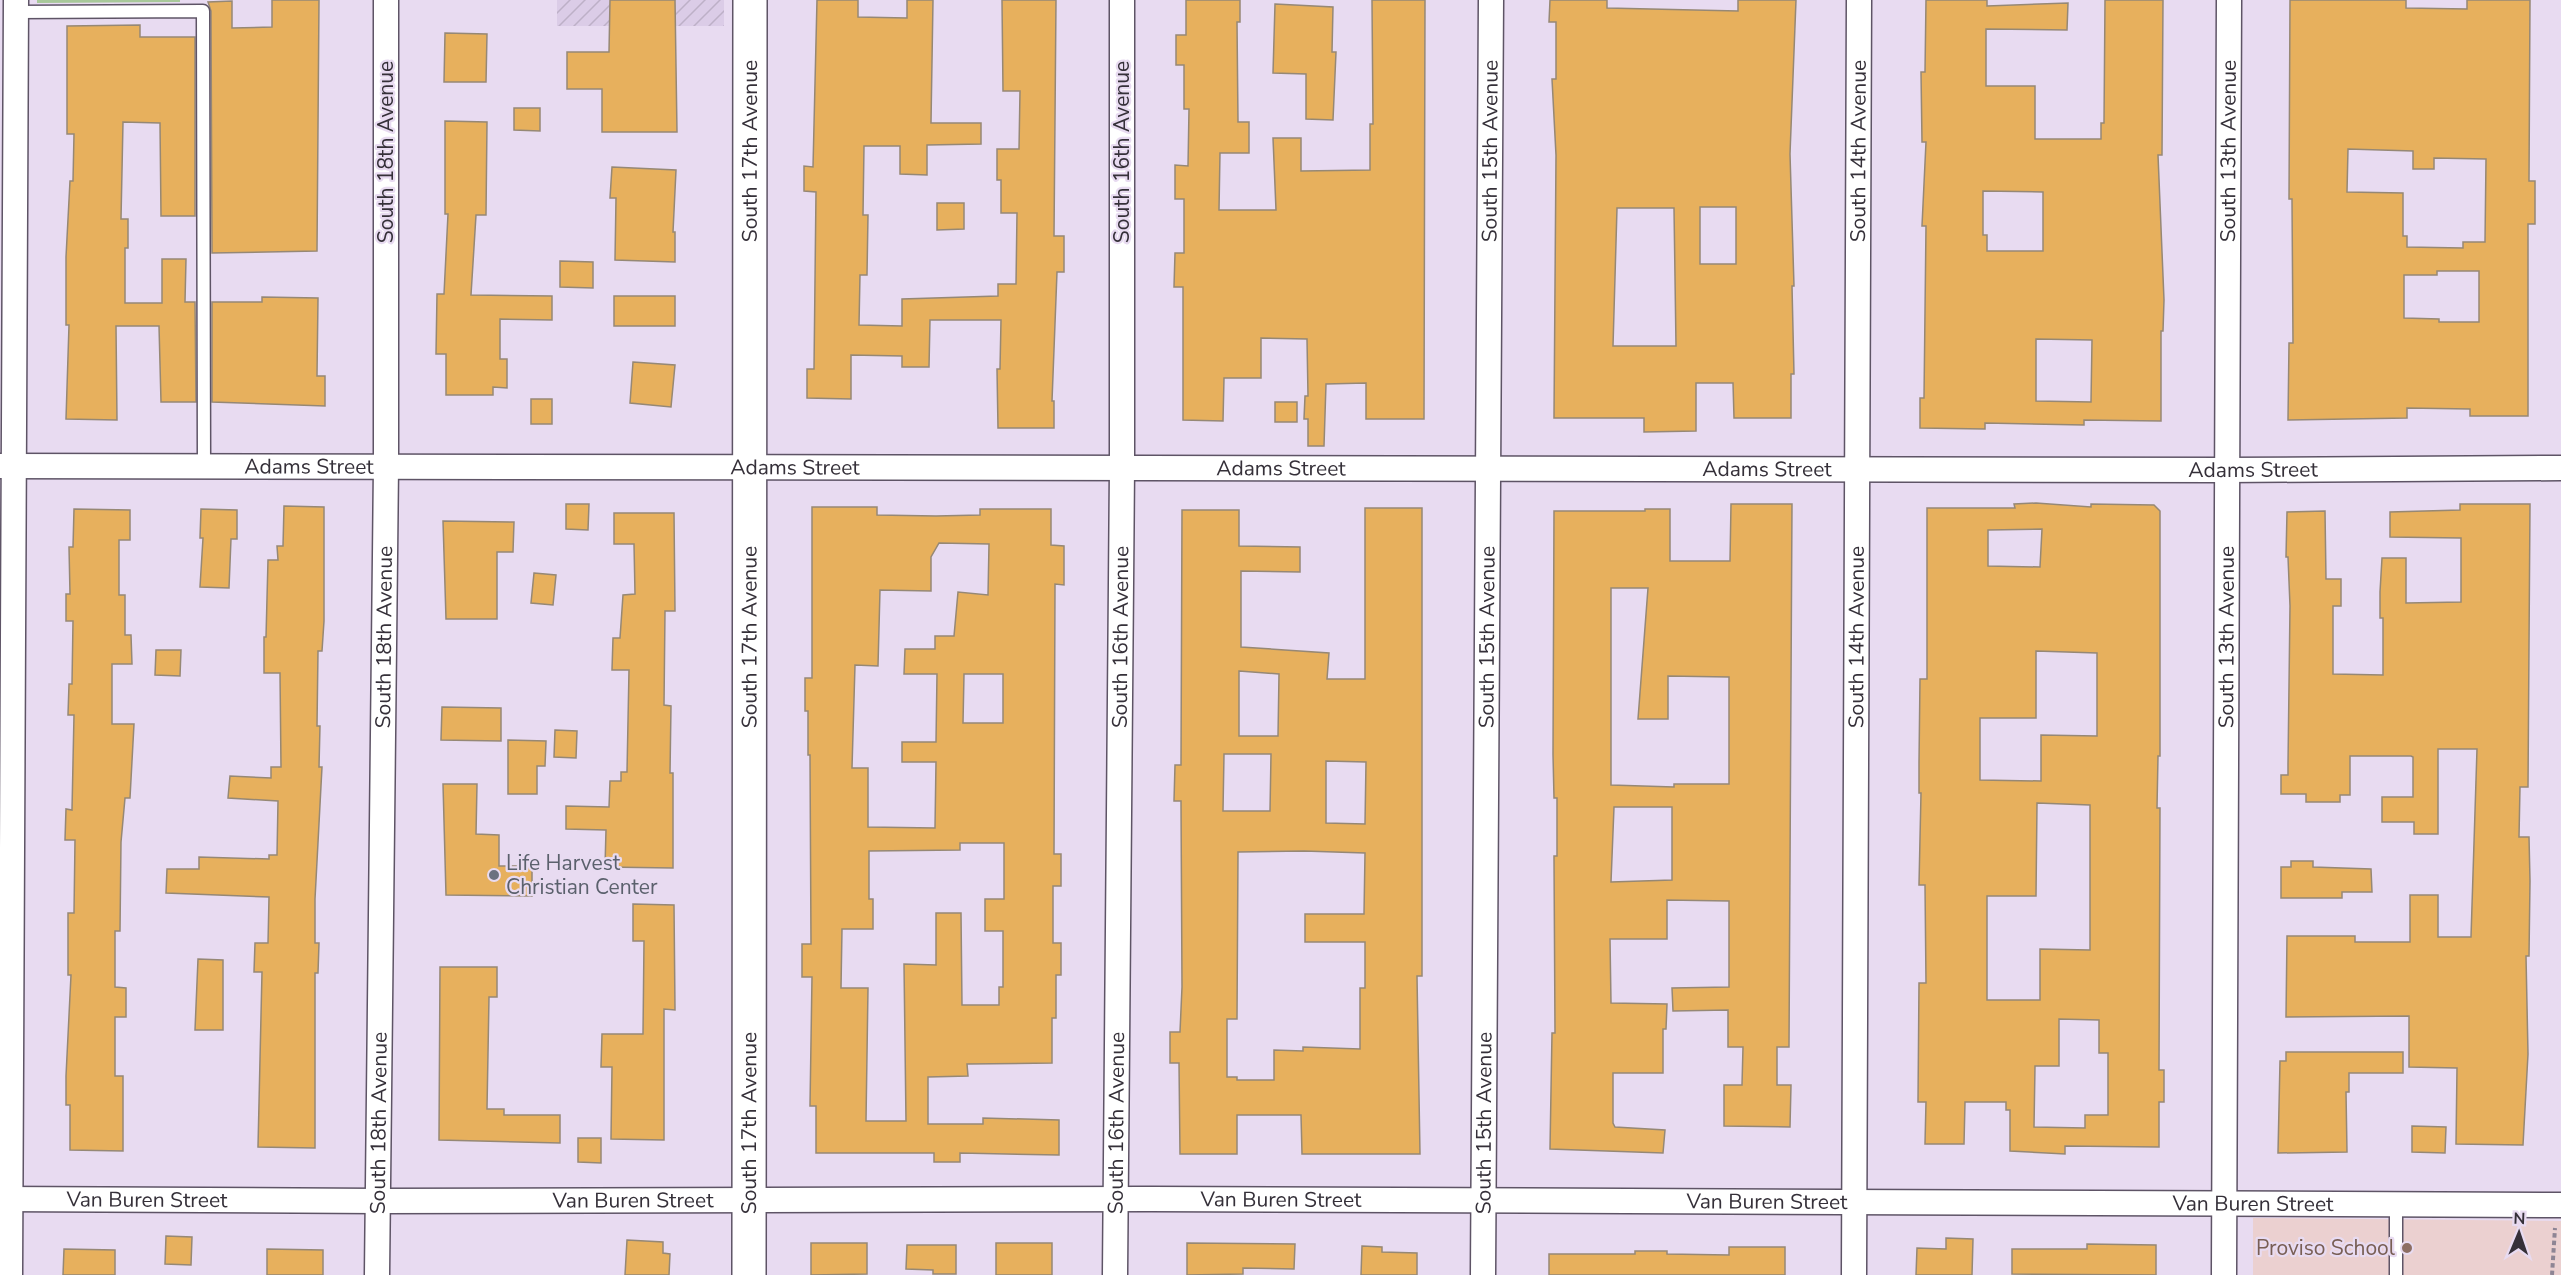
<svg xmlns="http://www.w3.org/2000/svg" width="2561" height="1275" font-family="'Nunito Sans',sans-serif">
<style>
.industrial{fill:url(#industrial-furrows)}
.education{fill:#ebd0d0}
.park{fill:url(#park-crowns)}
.building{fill:#e7b05d;stroke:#968875;stroke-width:1.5;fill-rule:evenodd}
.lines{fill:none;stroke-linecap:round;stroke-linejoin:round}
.lane-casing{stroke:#5e5466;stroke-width:15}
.street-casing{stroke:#5e5466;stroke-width:27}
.secondary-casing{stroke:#5e5466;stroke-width:36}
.path{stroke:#8e8594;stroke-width:4;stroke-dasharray:4.5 3;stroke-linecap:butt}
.lane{stroke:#fff;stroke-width:12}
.street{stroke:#fff;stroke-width:24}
.secondary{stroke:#fff;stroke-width:33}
.worship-dot{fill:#6b7280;stroke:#e8dbf1;stroke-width:2}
.education-dot{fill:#8d6e63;stroke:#e8dbf1;stroke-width:2}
.labels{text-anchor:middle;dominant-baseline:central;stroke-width:4.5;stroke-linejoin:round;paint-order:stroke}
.street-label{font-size:21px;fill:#353039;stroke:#e8dbf1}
.worship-label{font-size:21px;fill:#5b616d;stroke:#e8dbf1;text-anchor:start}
.education-label{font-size:21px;fill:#785e54;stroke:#e8dbf1;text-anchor:end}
</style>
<defs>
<pattern id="industrial-furrows" width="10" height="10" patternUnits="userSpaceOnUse" patternTransform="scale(1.5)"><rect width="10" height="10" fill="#dbcce7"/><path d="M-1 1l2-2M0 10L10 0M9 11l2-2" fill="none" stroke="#bdb0c7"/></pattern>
<pattern id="park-crowns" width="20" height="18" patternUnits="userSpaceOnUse" patternTransform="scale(1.5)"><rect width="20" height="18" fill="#a8c89a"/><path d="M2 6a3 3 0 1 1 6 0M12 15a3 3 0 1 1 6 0" fill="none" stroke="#8aa37f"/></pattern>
</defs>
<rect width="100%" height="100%" fill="#e8dbf1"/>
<path class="industrial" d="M557 0H724V26H557Z"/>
<path class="education" d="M2253 1218 2561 1221V1275H2253Z"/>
<path class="park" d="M37 0H180V2L37 3Z"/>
<path class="building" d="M272 0H319L317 251 212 253 211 11 208 2 232 1V28L272 27Z
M610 0H675L677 132H602V89H567V52H609Z
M817 0H858V17L907 18V0H933L931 123H981V144L927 145V175L900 174V146H864L863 215H868L867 275H860L859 325 902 326V299L998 296V284H1016L1017 213H1001V180H997V149H1019L1020 91H1003L1002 0H1056L1054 236H1064V272H1057L1052 401H1054V428H998L997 369H1000L1001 320H930L929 367H902V356L851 355V399L807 398V369H814L816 192 804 191V166L813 167Z
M1186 0H1240V22H1237L1238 122H1249V153H1220L1219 210H1276L1273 138H1301V171L1370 170V124H1373L1372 0H1425L1424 419H1366V383L1326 384 1324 446H1308V419H1304L1305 396H1308L1307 339 1261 338V378H1224L1223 421 1183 420V287H1174L1175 253H1184V199H1175V165L1188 166 1189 109H1184V65H1176V35H1186Z
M1550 0H1607V8L1738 11V0H1796L1790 154 1794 286H1792L1794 374H1791V418H1734L1733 383H1696V431L1644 432V418H1554L1556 155 1552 79H1556V22H1549ZM1700 207H1736V264H1700ZM1617 208H1674L1676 346H1613Z
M1926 0H1987V6L2068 3 2067 30 1986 29V86H2035V139H2101V123H2104L2105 0H2163L2162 155H2158L2164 300 2163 331H2161V421L2084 420V425L1985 423V429L1920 428V398H1924L1926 226H1922L1926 142H1922L1921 72H1925ZM1983 191 2043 192V251H1987V235H1983ZM2036 339 2092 340 2091 402 2036 401Z
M2290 0H2406V8L2467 9V0H2530L2529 181H2535V224H2528V416H2470V409L2407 408V418L2288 420 2289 343H2293L2292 199H2289ZM2348 149 2413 151V169H2434V158L2486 159 2485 242H2463V248L2407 247V236H2403V193L2347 192ZM2437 271H2479V322H2439V319L2404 318V275H2437Z
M1275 4 1333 7 1332 52H1336L1333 120 1306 119V74L1273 73Z
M140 25V37H195V216H161L160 123 123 122 121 219H128V248H125V303H162V259H186L185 302H195L196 402H161L159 326H116L117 420 66 419 69 325H66V257L70 181H73L74 134H67V26Z
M445 33 487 34 486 82H444Z
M514 108H540V131L514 130Z
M445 121 487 122 486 215H476L471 295 552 296V320L500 319V359H507V388L493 387V395H446V354H436L437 294H444L448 214H445Z
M612 167 676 170 673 232H675V262L615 260 616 198H610Z
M937 203H964V229L937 230Z
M560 261 593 262V288L560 287Z
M614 296H675V326H614Z
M262 297 318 298 317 376H325V406L212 402V302H262Z
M633 362 675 365 671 407 630 403Z
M531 399H552V424H531Z
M1275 402H1297V422H1275Z
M2036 503 2091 507V504L2154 505 2160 511V756H2158L2157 808H2160L2159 1070H2164V1102H2159V1147L2065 1146V1154L2010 1151V1110H2006V1102H1965L1964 1144H1925L1926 1102H1918L1919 983H1926L1925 885H1919L1921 793H1919V763L1920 679H1927V508H2015L2014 504ZM2042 529 2040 567 1988 566V530ZM2036 651 2097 653V736L2041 735V781L1980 780V718H2036ZM2037 803 2090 805V950L2040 949V1000H1987V896H2036ZM2059 1019 2099 1020V1053H2108V1115H2085V1128L2034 1127 2035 1066H2059Z
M566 504H589L588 530 566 529Z
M1731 504H1792L1789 1047H1777V1085H1791L1790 1127 1724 1126V1085H1742L1743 1047H1728V1010L1673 1011 1672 988 1729 987V901L1667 900V939H1610L1611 1003 1667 1004 1666 1029H1663V1073H1613V1123L1615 1127 1665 1130 1663 1153 1550 1149 1552 1033H1555L1554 856H1557V798H1554L1553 754 1554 511H1645V509H1670V561H1730ZM1611 588H1648L1638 719H1668V676L1729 677V784H1674V787L1611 785ZM1614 807H1672V880L1611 882Z
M2460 504H2530L2528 787H2520L2519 837H2529L2530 881 2529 956H2526L2528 1054 2523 1145 2456 1144 2457 1068 2409 1067V1016L2286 1017 2287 936H2355V942H2410V895H2438V937H2471L2477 749H2438V834H2414V822H2382V797H2413V757L2411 756H2350V795H2340V802H2306V794H2281V775H2288V764L2290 606 2288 557H2286L2287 512 2325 511 2326 579H2341V606H2333V674L2383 675V618H2380V592L2382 558H2406V603L2461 602V538L2390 537V512L2460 510Z
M284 506 324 507V621L322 651H318L317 726H320L319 767H322L315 899V943H319L318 973H315V1148L258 1147 262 972H254L255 943H268L269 897 166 893 167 869H199V857L269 859V855H277L278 801 228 798 230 776 271 778V767H281L280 673H264V637H266L268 560H278L277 546H283Z
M812 507H877V515L936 516 980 515V509H1051V545L1064 546V585L1055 584 1054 854H1061V886H1053V943H1061V975H1056V1018H1052V1063L967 1064 968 1076 928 1077V1124H983V1118L1059 1120V1155L960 1153V1162H934V1153H816V1106H810L812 977H802V944H811L810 755H808V711H805V678H812ZM939 543 989 544 988 595 958 592 954 636H935V649H905L904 674H937L936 742H902V762H936L935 828 868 827V768H852L855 665 878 666 880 590 931 591V557ZM964 674H1003V723H963ZM960 843H1004V899H985V931H1003V987H999V1005H962L961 913H936V965L904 964 906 1121H866L868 988H841L842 929H873V899H869V851L960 850Z
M1365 508H1422V976H1417L1420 1154H1302L1301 1115H1237V1154H1180L1179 1063H1170V1032H1180L1182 987 1181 801H1174L1175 765H1181L1182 510H1239V546L1300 547V572L1241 571V647L1329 653 1327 679H1365ZM1239 671 1279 674 1278 736H1239ZM1224 754H1271L1270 811H1223ZM1326 761 1366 762 1365 824 1326 823ZM1304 851 1365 853 1364 914H1305V942H1365V988H1360V1049L1303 1047V1051L1274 1050V1080H1237V1077H1227V1019H1237L1238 852Z
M74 509 130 510V540H119V595H125V635H131L132 664H112V724H134L130 798H125L121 842 120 931H115V987L126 988V1017H115V1076H123V1151L70 1150V1105H66V1076L71 975H68V913H74L75 840H65L66 809 72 810 74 715H68L69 684H72L73 621H66V594H70L69 547H73Z
M201 509 237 510V539H231L229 588 200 587 203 538H200Z
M614 513H674L675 611H665L664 705 671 706 670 773H673V868L605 867 606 830 566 829V806L609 807 610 781H621V772H627L629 670H612L613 638H620L623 595 635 594 634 544H614Z
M443 521 514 522 513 552H497V619H446Z
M534 573 556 575 553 605 531 603Z
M156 650H181L180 676 155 675Z
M442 707 501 708V741L441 740Z
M555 730 577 731 576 758 554 757Z
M508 740 546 741 545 766H537V794H508Z
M443 784H477L476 834 499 835V866H532V896L446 895Z
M2291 861H2313V867L2371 869 2372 892H2342V898H2281V867H2291Z
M633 904 674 905 675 1010 664 1009V1140L611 1139 612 1067H601L602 1034H643L644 941H633Z
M198 959 223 960V1030H195Z
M440 967H497V997H489L487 1109H504V1115H560V1143L439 1140Z
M2286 1052H2403V1073H2349V1092H2346L2347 1152 2278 1153 2280 1061H2286Z
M2412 1126 2446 1127 2445 1153 2412 1152Z
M578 1138H601V1163L578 1162Z
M166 1236 192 1237 191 1265 165 1264Z
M1946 1238 1973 1239 1972 1275H1916L1917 1248 1946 1249Z
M627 1240 663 1242V1253L670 1254 669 1275H625Z
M811 1243H867V1274L811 1275Z
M996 1243H1052V1275H996Z
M1187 1243 1295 1244 1294 1269 1243 1268V1274L1187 1275Z
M2087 1244 2156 1245V1275L2012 1274V1249H2087Z
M907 1245H956V1274H933V1270L906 1269Z
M1362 1246 1382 1247V1252L1417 1253V1275H1361Z
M1729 1247H1785V1275H1549V1254H1635V1251H1667V1254L1729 1255Z
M64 1249 115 1250V1275H63Z
M267 1249 323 1250V1275H267Z"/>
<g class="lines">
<g class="lane-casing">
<path id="lane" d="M16 12 203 11 204 466
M2396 1275V1204"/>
</g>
<g class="street-casing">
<g id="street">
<path id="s1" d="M0 466 2225 470 2561 468"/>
<path id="s2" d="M0 1199 378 1201 1151 1199 2561 1205"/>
<path d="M10 1275 16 0"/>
<path id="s3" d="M377 1275 386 466V0"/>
<path id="s4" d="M1115 1275 1122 468V0"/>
<path id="s5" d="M1483 1275 1491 0"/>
<path id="s6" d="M1854 1275 1859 0"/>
<path id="s7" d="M2224 1275 2229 0"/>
</g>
</g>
<g class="secondary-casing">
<g id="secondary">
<path id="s8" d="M749 1275 750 0"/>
</g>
</g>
<path class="path" d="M2552 1275 2555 1228"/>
<use href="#lane" class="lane"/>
<use href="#street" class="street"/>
<use href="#secondary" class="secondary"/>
</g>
<circle class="worship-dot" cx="494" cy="875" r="6"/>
<circle class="education-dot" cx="2407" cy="1248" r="6"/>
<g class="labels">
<g class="street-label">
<text transform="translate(386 152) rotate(-90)">South 18th Avenue</text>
<text stroke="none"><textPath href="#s8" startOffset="1124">South 17th Avenue</textPath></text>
<text transform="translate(1122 152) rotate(-90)">South 16th Avenue</text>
<text stroke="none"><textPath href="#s5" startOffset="1124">South 15th Avenue</textPath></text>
<text stroke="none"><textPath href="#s6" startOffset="1124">South 14th Avenue</textPath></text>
<text stroke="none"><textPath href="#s7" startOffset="1124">South 13th Avenue</textPath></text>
<text stroke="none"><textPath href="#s1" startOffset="309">Adams Street</textPath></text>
<text stroke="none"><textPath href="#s1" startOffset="795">Adams Street</textPath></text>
<text stroke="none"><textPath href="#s1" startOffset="1281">Adams Street</textPath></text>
<text stroke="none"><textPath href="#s1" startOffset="1767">Adams Street</textPath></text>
<text stroke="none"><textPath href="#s1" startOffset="2253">Adams Street</textPath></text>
<text stroke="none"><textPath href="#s6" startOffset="638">South 14th Avenue</textPath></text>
<text stroke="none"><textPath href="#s7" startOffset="638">South 13th Avenue</textPath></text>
<text stroke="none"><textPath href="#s3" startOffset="638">South 18th Avenue</textPath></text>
<text stroke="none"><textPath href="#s8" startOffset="638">South 17th Avenue</textPath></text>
<text stroke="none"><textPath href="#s4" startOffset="638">South 16th Avenue</textPath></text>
<text stroke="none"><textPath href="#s5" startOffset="638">South 15th Avenue</textPath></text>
<text stroke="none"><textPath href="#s3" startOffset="152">South 18th Avenue</textPath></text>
<text stroke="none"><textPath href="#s4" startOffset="152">South 16th Avenue</textPath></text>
<text stroke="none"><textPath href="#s5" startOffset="152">South 15th Avenue</textPath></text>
<text stroke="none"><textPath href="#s8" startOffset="152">South 17th Avenue</textPath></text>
<text stroke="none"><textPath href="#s2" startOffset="1281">Van Buren Street</textPath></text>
<text stroke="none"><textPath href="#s2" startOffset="147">Van Buren Street</textPath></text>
<text stroke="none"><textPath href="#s2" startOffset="633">Van Buren Street</textPath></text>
<text stroke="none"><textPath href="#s2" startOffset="1767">Van Buren Street</textPath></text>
<text stroke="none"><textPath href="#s2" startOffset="2253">Van Buren Street</textPath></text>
</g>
<g class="worship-label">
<text x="506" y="863">Life Harvest<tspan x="506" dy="24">Christian Center</tspan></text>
</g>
<g class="education-label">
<text x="2395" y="1248">Proviso School</text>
</g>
</g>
<g transform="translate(2519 1233) rotate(2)" stroke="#e8dbf1" stroke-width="4.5" paint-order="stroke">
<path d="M0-4.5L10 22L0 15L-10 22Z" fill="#353039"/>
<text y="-9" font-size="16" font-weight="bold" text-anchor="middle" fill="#353039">N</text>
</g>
</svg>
